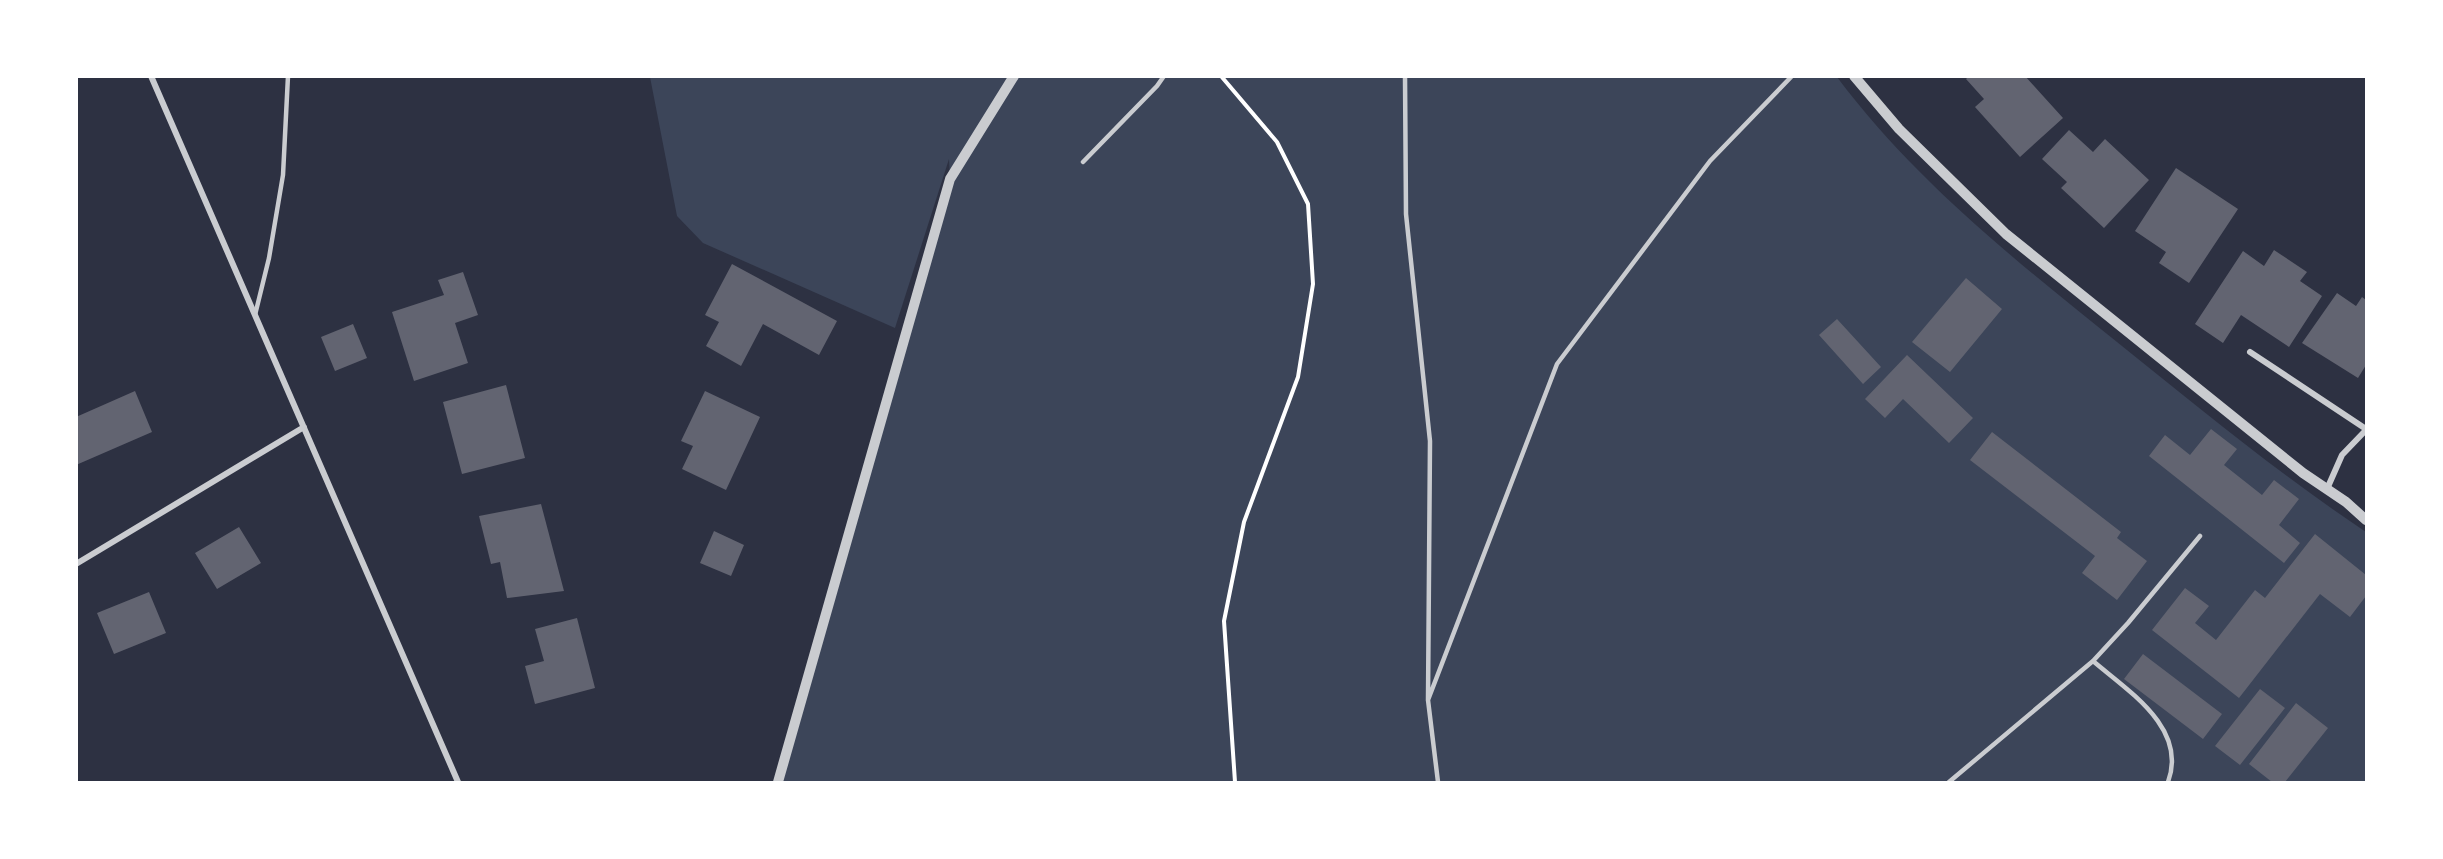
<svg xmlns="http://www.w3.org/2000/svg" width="2443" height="859" font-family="'Fira Sans Condensed',sans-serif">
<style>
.green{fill:#3c4559}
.building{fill:#626471}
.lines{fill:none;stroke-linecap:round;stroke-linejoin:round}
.path{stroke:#fff;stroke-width:4}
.service{stroke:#caccd0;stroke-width:4.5}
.minor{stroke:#caccd0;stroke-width:6}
.tertiary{stroke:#caccd0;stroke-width:10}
</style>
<rect width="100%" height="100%" fill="#2d3142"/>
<path class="green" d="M650 77H1837C1916 182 2015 260 2117 342 2198 407 2279 474 2366 532V782H778L950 179 949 159 895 328 703 243 677 216Z"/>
<path class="building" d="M1969 76H2025L2063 118 2020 157 1975 107 1984 99 1966 79Z
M2069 130 2093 152 2105 139 2149 180 2104 228 2061 188 2067 182 2042 159Z
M2176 168 2238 209 2189 283 2159 263 2166 252 2135 231Z
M2274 250 2307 272 2300 281 2322 296 2289 347 2241 315 2223 343 2195 324 2243 251 2264 266Z
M732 264 837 321 819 355 763 324 741 366 706 346 719 322 705 315Z
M463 272 478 315 455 323 468 363 414 381 392 312 444 295 438 280Z
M1966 278 2002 309 1950 372 1912 342Z
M2337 293 2356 306 2362 297 2366 300V365L2358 378 2302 343Z
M1837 319 1881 367 1863 384 1819 335Z
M353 324 367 358 335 371 321 337Z
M1907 355 1973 418 1949 443 1903 399 1885 418 1865 399Z
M506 385 525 458 462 474 443 402Z
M135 391 152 432 76 465V417Z
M705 391 760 417 726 490 682 469 693 446 681 441Z
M2211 429 2237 449 2224 465 2262 495 2274 480 2299 499 2279 525 2300 543 2284 563 2149 456 2165 435 2190 455Z
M1992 432 2121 532 2117 538 2147 561 2117 600 2082 573 2095 556 1970 460Z
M541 504 564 591 507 598 500 562 491 564 479 516Z
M239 527 261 563 217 589 195 553Z
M714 531 744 545 731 576 700 563Z
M2315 534 2366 575V596L2350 617 2320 594 2239 698 2152 630 2185 588 2209 606 2195 623 2216 640 2255 590 2265 598Z
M149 592 166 633 114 654 97 613Z
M577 618 595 688 535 704 525 666 544 661 535 629Z
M2143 654 2222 714 2203 739 2124 679Z
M2260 689 2285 708 2240 765 2215 746Z
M2296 703 2328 728 2285 782H2272L2249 764Z"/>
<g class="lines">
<path class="path" d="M1221 76 1277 142 1308 204 1313 284 1298 377 1244 522 1224 621 1235 782"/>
<path class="service" d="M1405 76 1406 214 1430 441 1428 700 1438 782
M1083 162 1157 86 1164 76
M255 315 269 258 283 175 288 76
M2093 661C2128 691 2188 728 2168 782
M1428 700 1557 364 1710 161 1792 76
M1949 782 2093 661 2128 623 2200 536"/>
<path class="minor" d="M151 76 458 782
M2250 352 2366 429
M2327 489 2342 455 2366 430
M76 564 304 427"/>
<path class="tertiary" d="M1854 76 1899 129 2006 234 2303 473 2346 502 2366 520
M778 782 950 179 1014 76"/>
</g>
<rect width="2443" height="859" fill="none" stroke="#ffffff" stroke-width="156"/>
</svg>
